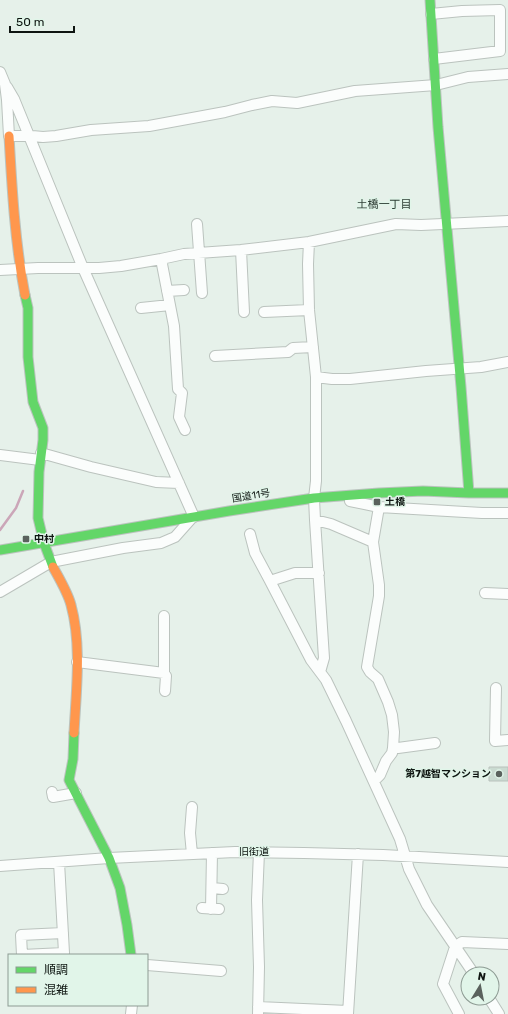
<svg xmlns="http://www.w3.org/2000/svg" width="508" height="1014" font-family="Rubik,'Noto Sans JP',sans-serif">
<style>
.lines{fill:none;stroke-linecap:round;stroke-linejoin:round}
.stream{stroke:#cba6b8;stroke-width:2.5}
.building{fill:#cadbd1;stroke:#b9c1bc}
.street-casing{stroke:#bbc3be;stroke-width:12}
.fast-casing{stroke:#bbc3be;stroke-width:11}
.slow-casing{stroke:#bbc3be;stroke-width:11}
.street{stroke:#fbfdfc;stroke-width:10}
.fast{stroke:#63d668;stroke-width:9}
.slow{stroke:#ff974d;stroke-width:9}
.poi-dot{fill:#5a625d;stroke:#e1f5e9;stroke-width:1.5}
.labels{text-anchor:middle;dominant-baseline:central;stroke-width:3;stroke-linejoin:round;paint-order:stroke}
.street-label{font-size:10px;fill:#0e1511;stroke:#e1f5e9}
.poi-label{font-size:10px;font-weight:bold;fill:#0e1511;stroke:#e1f5e9;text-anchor:start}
.neighbourhood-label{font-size:11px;fill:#2e3e35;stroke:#e1f5e9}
</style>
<rect width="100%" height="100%" fill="#e6f1ea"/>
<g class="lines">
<path class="stream" d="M0 530 16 508 23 491"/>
</g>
<path class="building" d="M489 767H508V781H489Z"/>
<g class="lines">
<g class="street-casing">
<path id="street" d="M431 14 462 11 500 10V51L434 59
M0 72 5 84 7 100 9 136H32L43 137 56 136 91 130 149 126 225 112 252 105 272 101 297 103 355 91 436 85 468 77 508 74
M7 87 14 99 83 268 194 517
M197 224 202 293
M309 242 308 264 309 310 316 377V481L314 498 315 520 324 658 320 672
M241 250 244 312
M161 259 174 326 178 389 182 393 179 417 185 430
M0 270 38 268H99L121 266 161 259 184 254 241 250 309 242 396 224 421 225 508 221
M167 291 184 290
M141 308 170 305
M264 312 309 310
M215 356 288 352 293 348 313 347
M316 377 332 379H350L426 371 481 367 508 362
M41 453 91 467 156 482 179 483
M0 455 40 460
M350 501 379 507
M315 520 331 524 373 542 379 507 482 513H508
M250 534 255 553 270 581 295 573H319
M373 542 379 585V596L367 667 370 672 378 679 388 702 392 715 394 732 393 748 392 753 386 761 380 775 374 781
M270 581 311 660 326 680 346 721 400 839 409 869 427 905 474 974
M0 592 51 562 123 548 161 543 175 537 191 519
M485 593 508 594
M77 662 164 673 166 676 165 691
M164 673V616
M496 688 495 741 508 740
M393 748H398L435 743
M52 792 53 797 76 793
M192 854 190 833 192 807
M59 862 64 953 22 955 21 935 63 933
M0 866 109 858 235 852 304 853 383 855 508 862
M212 888 223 889
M202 908 219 909
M211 909 212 853
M147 965 221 971
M489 998 499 1014
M258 1007 348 1011
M131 1014 132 1005
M258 1014 259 967 257 900 259 852
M348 1014 358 854
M459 1014 443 984 454 950 456 946 462 942 508 944"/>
</g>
<g class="fast-casing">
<path id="fast" d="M430 0 438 127 461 387 469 493
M25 295 28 308V357L33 402 43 428V440L39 472 38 518 44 543 53 567
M0 550 229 511 314 498 379 493 423 491 469 493H508
M74 733 73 759 69 780 109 858 120 888 127 925 131 955"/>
</g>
<g class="slow-casing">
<path id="slow" d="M9 136C12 189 15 243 25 295
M53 567C59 578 68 593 71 605 82 645 76 693 74 733"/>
</g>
<use href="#street" class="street"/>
<use href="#fast" class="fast"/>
<use href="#slow" class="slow"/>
</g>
<g class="poi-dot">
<rect x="373" y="498" width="8" height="8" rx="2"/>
<rect x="22" y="535" width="8" height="8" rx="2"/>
<circle cx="499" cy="774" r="4"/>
</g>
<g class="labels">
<g class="street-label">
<text transform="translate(251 496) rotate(-9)">国道11号</text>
<text x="254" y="852">旧街道</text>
</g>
<g class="poi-label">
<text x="385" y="502">土橋</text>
<text x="34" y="539">中村</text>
<text x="491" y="774" text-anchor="end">第7越智マンション</text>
</g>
<g class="neighbourhood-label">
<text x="384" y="204">土橋一丁目</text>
</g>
</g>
<rect x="8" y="954" width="140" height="52" fill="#e1f5e9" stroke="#8d9b93"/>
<rect x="16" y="967" width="20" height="6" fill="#63d668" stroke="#8d9b93"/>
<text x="44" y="974" font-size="12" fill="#0e1511">順調</text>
<rect x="16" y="987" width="20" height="6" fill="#ff974d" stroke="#8d9b93"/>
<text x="44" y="994" font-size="12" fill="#0e1511">混雑</text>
<g transform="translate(480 986) rotate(10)"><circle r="19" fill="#e1f5e9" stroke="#8d9b93"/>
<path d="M0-3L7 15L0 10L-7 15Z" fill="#5a625d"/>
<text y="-6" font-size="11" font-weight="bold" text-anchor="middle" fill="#0e1511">N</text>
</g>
<path d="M10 26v6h64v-6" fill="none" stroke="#0e1511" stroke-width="2"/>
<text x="16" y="26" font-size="12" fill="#0e1511" stroke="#e1f5e9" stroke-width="3" paint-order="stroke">50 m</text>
</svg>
